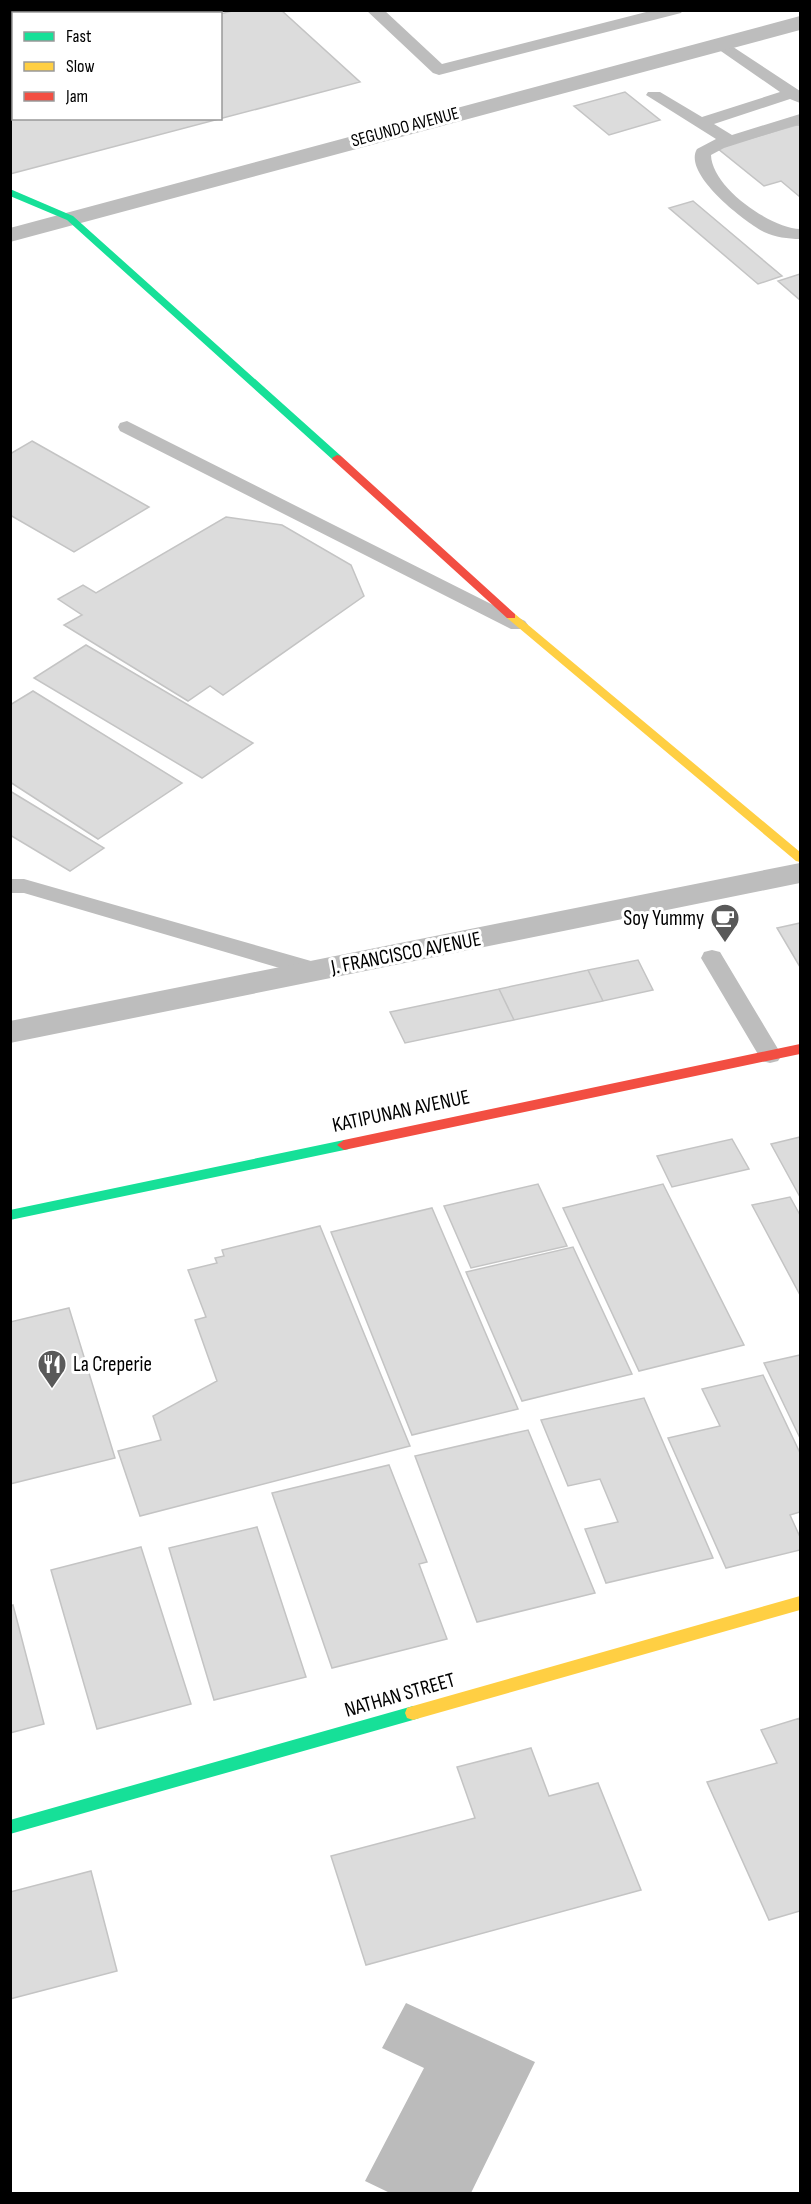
<svg xmlns="http://www.w3.org/2000/svg" width="811" height="2204" font-family="'Sofia Sans Condensed',sans-serif">
<style>
.water{fill:#bbb}
.building{fill:#dcdcdc;stroke:#c4c4c4;stroke-width:1.5}
.lines{fill:none;stroke-linecap:round;stroke-linejoin:round}
.lane{fill:#bdbdbd;fill-rule:evenodd}
.street{fill:#bdbdbd;fill-rule:evenodd}
.fast{fill:#16e098;fill-rule:evenodd}
.slow{fill:#ffcf43;fill-rule:evenodd}
.jam{fill:#f24e42;fill-rule:evenodd}
.labels{text-anchor:middle;dominant-baseline:central;stroke-width:6;stroke-linejoin:round;paint-order:stroke}
.far-street-label{font-size:18px;fill:#000;stroke:#fff}
.poi-label{font-size:21px;fill:#000;stroke:#fff;text-anchor:end}
.street-label{font-size:21px;fill:#000;stroke:#fff}
</style>
<rect width="100%" height="100%" fill="#fff"/>
<path class="water" d="M406 2003 535 2062 471 2193H390L365 2181 424 2068 382 2048Z"/>
<path class="building" d="M236 10H281L360 82 10 174V67L14 66V118H220V14Z
M625 92 660 120 609 135 574 106Z
M800 124V197L781 181 764 186 717 148Z
M693 201 782 276 758 284 669 208Z
M800 274V300L778 281Z
M32 441 149 507 74 552 10 515V454Z
M226 517 282 525 351 565 364 596 223 695 210 686 188 701 64 625 82 615 58 599 83 585 96 593Z
M86 645 253 743 202 778 34 678Z
M33 691 182 783 98 839 10 782V705Z
M10 791 104 848 70 871 10 835Z
M800 923V967L777 928Z
M638 960 653 990 603 1001 588 970Z
M588 970 603 1001 514 1020 499 989Z
M499 989 514 1020 405 1043 390 1012Z
M800 1137V1197L771 1144Z
M732 1139 749 1169 672 1187 657 1156Z
M538 1184 567 1246 471 1268 444 1206Z
M663 1184 744 1345 639 1371 563 1208Z
M790 1197 800 1215V1295L752 1205Z
M432 1208 518 1409 412 1435 331 1232Z
M320 1226 410 1446 140 1516 118 1451 161 1440 153 1416 217 1381 195 1320 206 1317 188 1270 217 1263 215 1258 224 1256 222 1250Z
M573 1247 632 1374 522 1401 466 1272Z
M69 1308 115 1458 10 1484V1322Z
M800 1355V1438L764 1363Z
M763 1375 800 1453V1512L790 1515 800 1537V1550L726 1568 668 1438 720 1426 702 1389Z
M644 1398 713 1558 606 1583 585 1529 618 1522 600 1479 568 1486 541 1420Z
M528 1430 595 1593 477 1622 415 1456Z
M389 1465 427 1562 419 1564 447 1639 332 1668 272 1493Z
M257 1527 306 1677 214 1700 169 1548Z
M141 1547 191 1704 97 1729 51 1570Z
M13 1605 44 1724 10 1733V1606Z
M800 1718V1911L769 1920 707 1782 777 1763 761 1730Z
M531 1748 549 1796 598 1783 641 1890 366 1965 331 1856 475 1818 457 1767Z
M91 1871 117 1971 10 1999V1892Z"/>
<g class="lines">
<path class="lane" d="M366 10H384L442 64 654 10H683L681 13 439 75 433 73Z
M721 39 800 91V103L790 99 714 124 732 135 800 114V124L724 148 711 155C712 188 771 228 800 229V239C788 239 775 237 764 232 745 222 682 174 697 149L716 139 646 95 648 92H660L702 117 780 92 715 47 713 44Z
M127 421 525 621 528 625 525 629H511L120 431 118 427 120 423Z
M10 879H24L325 965 329 971 325 977 317 979 24 893H10Z
M712 950 720 952 778 1049 782 1055 778 1061 770 1063 762 1061 701 958 704 952Z"/>
<path class="street" d="M800 16V30L10 242V228Z
M800 863V883L10 1043V1021Z"/>
<path class="fast" d="M10 189 73 216 341 456V460H333L67 220 10 196Z
M344 1140 351 1145 349 1149 10 1220V1210Z
M413 1706 419 1708 421 1713 419 1718 413 1720 10 1834V1820Z"/>
<path class="slow" d="M511 613 515 614 800 852V862L796 861 507 618 505 616Z
M800 1596V1610L413 1720 407 1718 405 1713 407 1708 413 1706Z"/>
<path class="jam" d="M337 455 341 456 515 614V618H507L333 460 332 458Z
M800 1044V1054L344 1150 337 1145 344 1140Z"/>
</g>
<defs>
<g id="cafe-pin" transform="scale(1.5)"><path d="M0 17L-7.5 6A9.5 9.5 0 1 1 7.5 6Z" fill="#595959" stroke="#fff"/><path d="M-5.5-4.5H6V0H3Q3 3.5 0 3.5H-2.5Q-5.5 3.5-5.5 0ZM3-3.2v2h1.7v-2ZM-6 4.5H4V6H-6Z" fill="#fff"/></g>
<g id="restaurant-pin" transform="scale(1.5)"><path d="M0 17L-7.5 6A9.5 9.5 0 1 1 7.5 6Z" fill="#595959" stroke="#fff"/><path d="M-5-6h1v4h1v-4h1v4h1v-4h1v5L-1.5 .5V6h-2V.5L-5-1ZM5-6V6H3V1.5H1.5Q1.5-4 5-6Z" fill="#fff"/></g>
</defs>
<g fill-rule="evenodd">
<use href="#cafe-pin" x="725" y="918"/>
<use href="#restaurant-pin" x="52" y="1364"/>
</g>
<g class="labels">
<g class="far-street-label">
<text transform="translate(405 127) rotate(-15)">SEGUNDO AVENUE</text>
</g>
<g class="poi-label">
<text x="704" y="918">Soy Yummy</text>
<text x="73" y="1364" text-anchor="start">La Creperie</text>
</g>
<g class="street-label">
<text transform="translate(406 953) rotate(-11)">J. FRANCISCO AVENUE</text>
<text transform="translate(401 1111) rotate(-12)">KATIPUNAN AVENUE</text>
<text transform="translate(400 1695) rotate(-16)">NATHAN STREET</text>
</g>
</g>
<rect width="811" height="2204" fill="none" stroke="#000000" stroke-width="24"/>
<rect x="12" y="12" width="210" height="108" fill="#ffffff" stroke="#999999" stroke-width="1.5"/>
<rect x="24" y="32" width="30" height="9" fill="#16e098" stroke="#999999" stroke-width="1.5"/>
<text x="66" y="42" font-size="18" fill="#000000">Fast</text>
<rect x="24" y="62" width="30" height="9" fill="#ffcf43" stroke="#999999" stroke-width="1.5"/>
<text x="66" y="72" font-size="18" fill="#000000">Slow</text>
<rect x="24" y="92" width="30" height="9" fill="#f24e42" stroke="#999999" stroke-width="1.5"/>
<text x="66" y="102" font-size="18" fill="#000000">Jam</text>
</svg>
